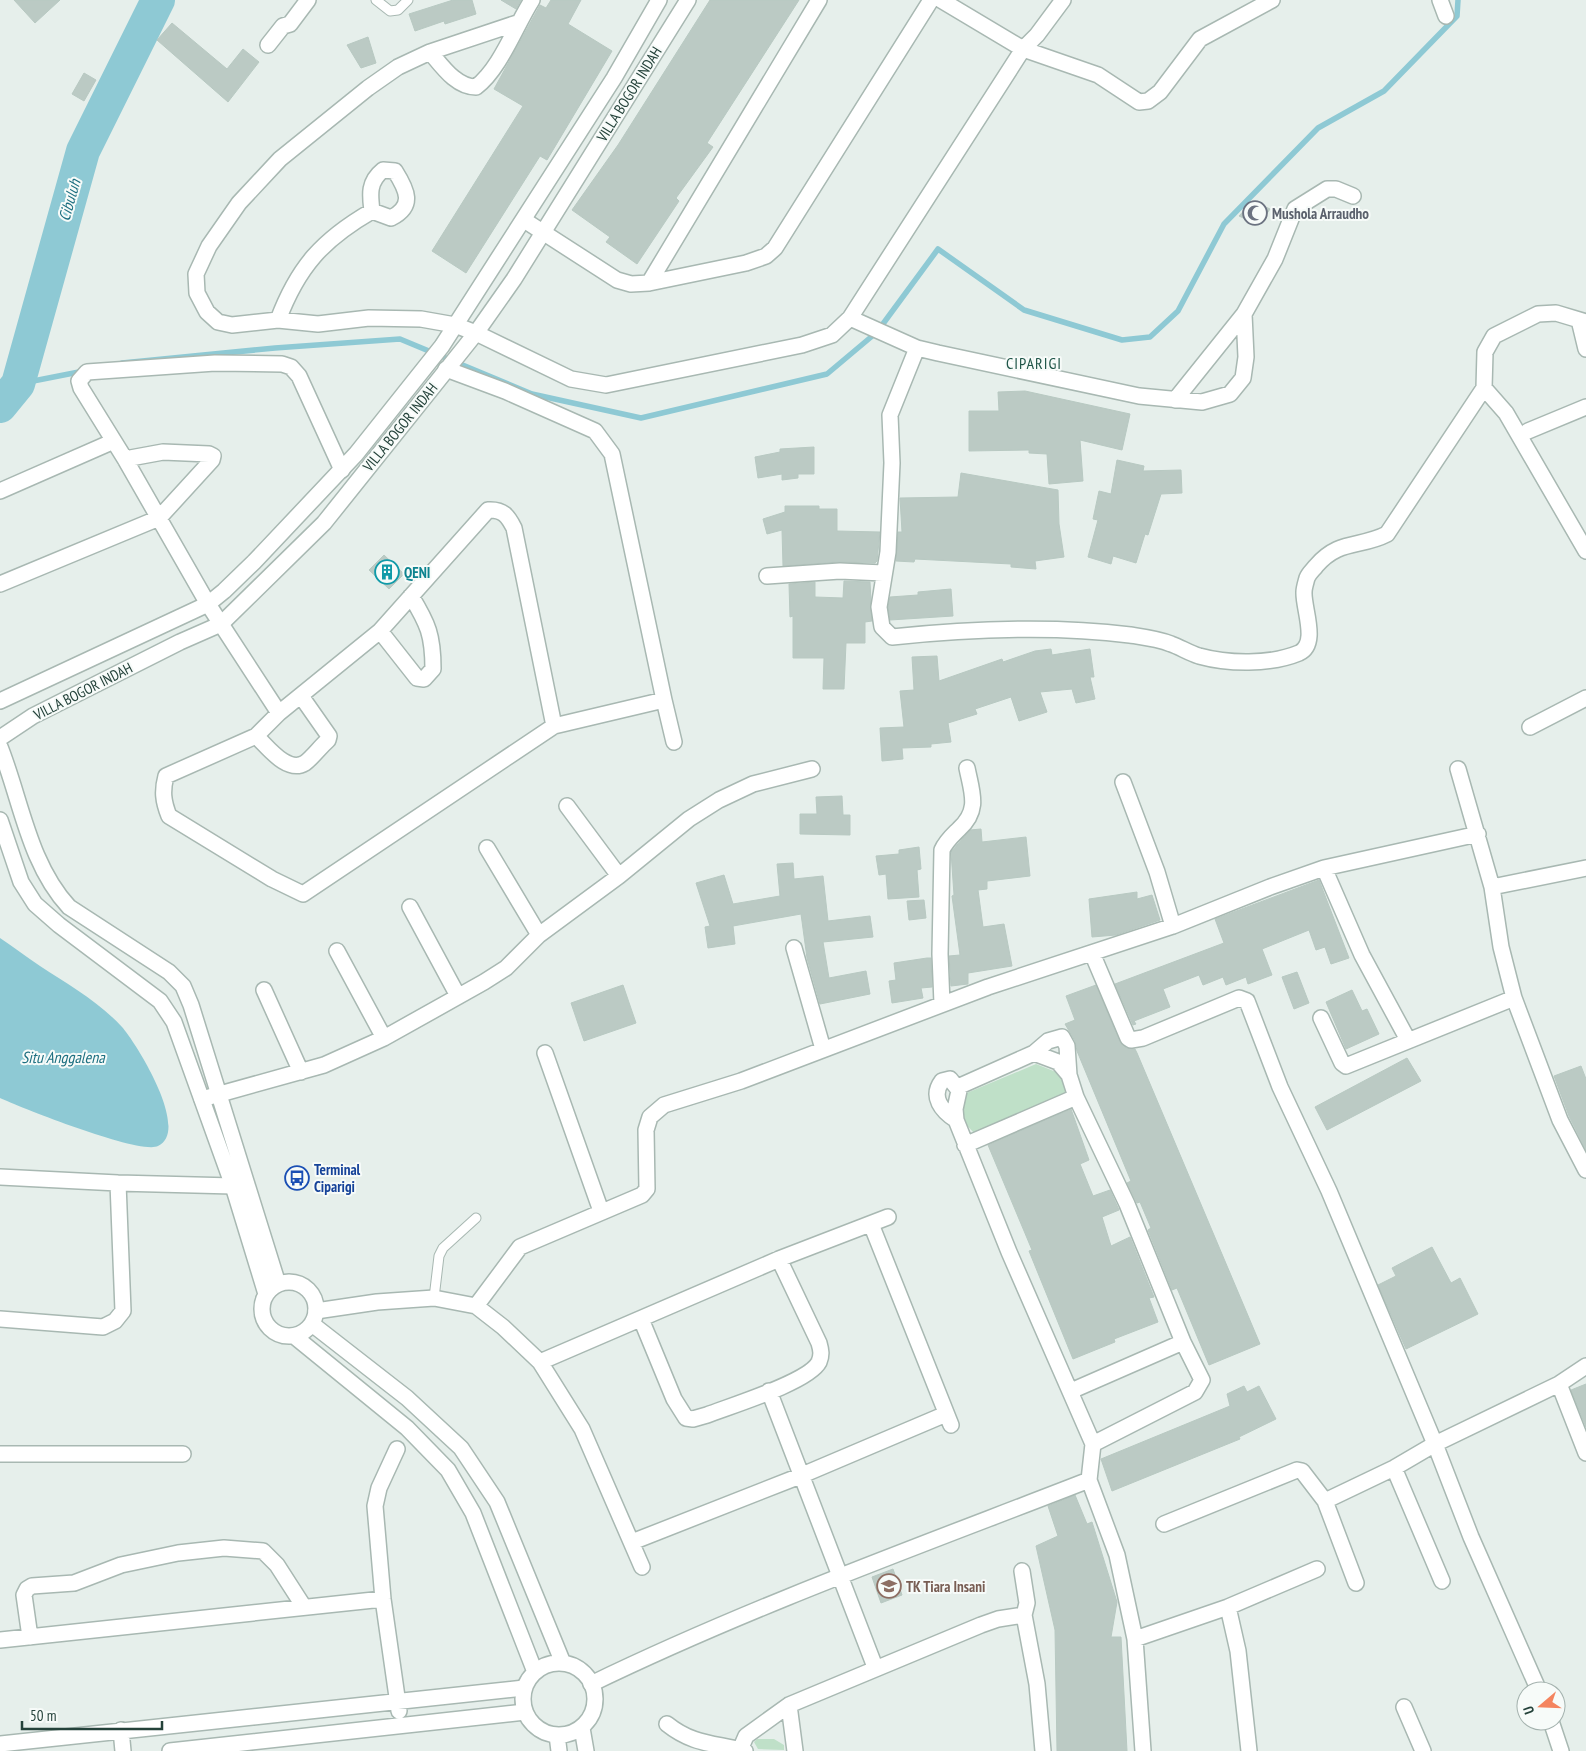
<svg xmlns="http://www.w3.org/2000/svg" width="1586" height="1751" font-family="'PT Sans Narrow',sans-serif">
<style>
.green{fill:#bfe0c8}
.water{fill:#8ec9d4}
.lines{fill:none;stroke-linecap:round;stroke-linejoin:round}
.stream{stroke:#8ec9d4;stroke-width:5.5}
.river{stroke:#8ec9d4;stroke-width:34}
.building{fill:#bbcac4;stroke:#b8c9c2}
.service-casing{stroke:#a8b8b2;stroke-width:11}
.minor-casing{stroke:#a8b8b2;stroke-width:18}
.tertiary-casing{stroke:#a8b8b2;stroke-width:18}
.service{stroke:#fff;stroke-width:9}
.minor{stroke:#fff;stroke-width:15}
.tertiary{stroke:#fff;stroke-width:15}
.labels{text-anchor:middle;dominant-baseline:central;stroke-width:4;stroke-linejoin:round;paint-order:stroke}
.street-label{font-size:15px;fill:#24423a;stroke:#f7fbf9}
.worship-label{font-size:15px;font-weight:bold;fill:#5b616d;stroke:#f7fbf9;text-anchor:start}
.culture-label{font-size:15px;font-weight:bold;fill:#0d838f;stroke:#f7fbf9;text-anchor:start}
.transit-label{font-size:15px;font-weight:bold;fill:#164399;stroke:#f7fbf9;text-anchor:start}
.education-label{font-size:15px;font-weight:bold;fill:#785e54;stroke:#f7fbf9;text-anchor:start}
.water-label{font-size:16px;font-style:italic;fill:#1c6f80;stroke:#f7fbf9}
.neighbourhood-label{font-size:16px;letter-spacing:1px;fill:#1f5548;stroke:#f7fbf9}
</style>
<rect width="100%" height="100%" fill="#e6efeb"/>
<path class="green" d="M1036 1064 1061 1074 1067 1092 1064 1095 975 1134 957 1115 962 1095Z
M757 1739H774L784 1745V1750L758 1749 754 1742Z"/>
<path class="water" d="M0 938C14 947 26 957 40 966 69 985 98 1001 122 1027 137 1044 191 1131 158 1146 140 1155 22 1108 0 1098Z"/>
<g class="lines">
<path class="stream" d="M122 363 275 348 400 339 532 394 641 418 827 374 877 332 938 249 1024 310 1122 340 1150 337 1178 311 1224 224 1318 128 1384 91 1457 16 1458 0
M18 384 84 371"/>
<path class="river" d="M0 406 18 384 83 151 158 0"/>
</g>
<path class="building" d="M14 0H60L35 23Z
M453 0H472L476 14 445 24 444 21 415 31 409 14Z
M501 0H521L516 9Z
M551 0H581L568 24 612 51 547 160 540 156 466 273 432 251 523 106 494 89 540 5 546 8Z
M710 0H799L707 143 713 147 676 198 679 201 637 264 606 242 610 237 572 210 618 145Z
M172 23 227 69 243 49 259 62 228 102 157 40Z
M368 37 376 63 361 68 347 45Z
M84 73 96 80 84 101 72 94Z
M1253 201 1270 209 1259 225 1239 216Z
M1025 391 1130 414 1122 450 1080 440 1083 481 1049 484 1047 454 1029 453V450L969 451V411H999L998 392Z
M814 447V474H798V478L782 480V474L758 478 755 457 780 452V449Z
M1117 460 1144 466 1143 471 1181 470 1182 493 1161 494 1148 535 1145 534 1136 563 1113 556 1111 564 1088 557 1098 520 1093 519 1099 491 1111 494Z
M961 473 1058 490 1059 524 1064 557 1035 561 1036 569 1011 567V564L915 559 914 562 896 561 898 532H902L900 498 958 497Z
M785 506H819V509H837V531L880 532 877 561 875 563 839 562 783 566 782 530 767 534 763 519 785 512Z
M384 555 404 574 389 589 369 570Z
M844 581 870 582 872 621 865 622V643H846L844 689H823L824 658H793V616L790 617 789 584 815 582V597L843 598Z
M951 589 953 616 890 620 888 607 890 597 918 595V592Z
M1051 649 1052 655 1090 649 1094 677H1090L1095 699 1076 703 1072 689 1040 692 1047 712 1019 721 1011 697 975 709 977 714 948 723 951 742 931 744V747L902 748 903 759 882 761 880 728 904 727 900 691 914 690 912 657 937 656 939 681 1002 659 1003 662 1035 651Z
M842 796 843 815H850V835L800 834V814H817L816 797Z
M981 829 982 842 1026 837 1030 876 987 881V889L978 890 983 927 1004 924 1012 966 968 973V984L951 986 949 956 960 955 952 896 954 895 951 852 970 830Z
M919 847 921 869 917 870 919 897 888 899 886 874 879 875 876 856 899 854V850Z
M793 863 794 879 823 876 828 921 870 916 873 937 823 942 829 978 866 971 870 994 820 1004 807 958 801 914 733 926 735 944 708 948 705 927 710 926 696 883 724 875 733 904 780 896 777 864Z
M1319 880 1349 958 1331 964 1325 947 1316 950 1309 930 1262 949 1272 975 1248 984 1246 977 1226 985 1223 977 1203 985 1199 975 1163 989 1170 1007 1134 1021 1136 1024 1133 1025 1115 984 1224 943 1215 919Z
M1137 892V899L1152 895 1160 920 1116 935 1092 937 1089 899Z
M924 900 926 918 909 920 907 901Z
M927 958H931L932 987 921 988 923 998 892 1003 889 981 896 980 894 963Z
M1297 972 1309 1003 1294 1009 1282 977Z
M623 985 636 1023 584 1041 571 1003Z
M1096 985 1120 1042 1126 1048 1135 1049 1137 1053 1260 1344 1209 1365 1177 1288 1172 1290 1148 1230 1151 1228 1140 1202 1137 1203 1127 1183 1131 1181 1077 1051 1075 1041 1065 1024 1075 1020 1066 996Z
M1352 990 1362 1011 1367 1009 1379 1034 1346 1049 1326 1002Z
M1407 1058 1421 1081 1327 1130 1315 1107Z
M1581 1066 1586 1079V1150L1569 1116 1554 1076Z
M1071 1109 1089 1160 1080 1164 1093 1196 1110 1190 1119 1210 1102 1217 1111 1246 1130 1237 1154 1297 1149 1298 1158 1322 1114 1339 1115 1342 1073 1359 1029 1251 1032 1250 988 1145Z
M1432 1247 1451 1283 1460 1278 1478 1314 1406 1349 1378 1285 1396 1276 1392 1268Z
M1586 1384V1427L1571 1390Z
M1244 1386 1247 1392 1259 1386 1276 1419 1239 1437 1240 1439 1112 1491 1101 1459 1230 1406 1227 1394Z
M1075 1495 1087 1524 1092 1522 1117 1602 1111 1637H1121L1127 1751H1057L1055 1630 1036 1546 1058 1536 1048 1506Z
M893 1569 902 1595 881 1603 872 1577Z"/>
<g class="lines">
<g class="service-casing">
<path id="service" d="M376 0 390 11 398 10 408 0
M434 1298 439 1256 443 1248 476 1218"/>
</g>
<g class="minor-casing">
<path id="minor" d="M1063 0 1037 35 1023 49 1098 75 1139 102 1148 101 1160 92 1200 39 1272 0
M1440 0 1446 16
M517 23 430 52 398 67 368 88 280 159 239 203 209 246 196 274 197 293 207 312 218 322 232 325 278 320 318 324 369 318 421 319 455 325 476 333 571 379 606 385 802 345 832 335 850 318 1023 49 941 0
M268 45 283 26 290 24 308 0
M430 52C442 66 456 87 476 87 500 69 515 27 532 0
M524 220 617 280 631 284 649 283 746 263 766 256 775 248 931 0
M649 283 819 0
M850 318 917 348 938 353 1139 396 1202 402 1230 394 1243 378 1246 357 1244 314 1275 259 1295 209 1327 189H1336L1353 196
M278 320C298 267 322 240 372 211L391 218C415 206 407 190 395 171L383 170C368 182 370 195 372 211
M1579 320 1586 349
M917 348 890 415 892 463 888 552 879 607 882 627 892 637C970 629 1051 625 1130 635 1143 637 1159 639 1171 644 1180 647 1189 653 1199 656 1228 664 1270 665 1299 653 1319 644 1303 608 1304 592 1304 588 1306 582 1307 578 1309 573 1313 570 1316 566 1339 539 1360 548 1387 534L1484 388 1485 352 1494 336 1538 314 1556 313 1586 322
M446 369 505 391 595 431 612 454 664 700 554 726 303 894 272 879 169 816C163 801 162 791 166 776L256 736 279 713 380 631 488 510C503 509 508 516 514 528L554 726
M1484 388 1506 413 1586 551
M1175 400 1244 314
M1528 431 1586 407
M0 491 114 441
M767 576 840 571 883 573
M0 584 159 518 212 460 213 456 209 454 163 452 125 459
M380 631 417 678 424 679 433 669C433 635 428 624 411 596
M664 700 674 742
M279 713 208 604 125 459 81 388 79 381 87 372 215 363 282 364 291 367 299 376 342 470
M1530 727 1586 698
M256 736C267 746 287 774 305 763 313 757 320 747 328 740L329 736 301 696
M1458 769 1492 887 1501 947 1514 998 1560 1120 1586 1170
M1123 782 1157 872 1173 926
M567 806 619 876
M487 848 539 935
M1324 868 1362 955 1408 1040
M1492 887 1586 868
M410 907 458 996
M794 948 823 1049
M337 951 384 1038
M1092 953 1128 1038 1131 1040 1143 1038 1239 998 1247 1001 1280 1087 1329 1191 1435 1444 1559 1384 1586 1366
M264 990 301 1072
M942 1004 940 954 942 850C946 841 952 836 959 829 980 810 972 793 967 768
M1321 1018 1342 1063 1346 1066 1514 998
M545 1053 601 1211
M1034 1053 1048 1041 1062 1037 1067 1046 1069 1075
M202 1099 324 1065 384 1038 484 982 506 968 539 935 619 876 689 819 719 800 753 784 812 769
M956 1120C942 1111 930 1097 942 1081L950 1079 958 1089
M965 1145 1076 1097
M0 1177 118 1183 233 1186 245 1183
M871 1224 951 1425
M476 1306 520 1247 642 1195 647 1189 646 1130 650 1117 664 1105 741 1081 988 987 1173 926 1270 887 1324 868 1478 834
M316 1311 377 1302 434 1298 476 1306 503 1327 540 1362 582 1429 642 1567
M0 1319 103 1327 115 1321 123 1311 118 1183
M641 1319 674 1399 686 1418 693 1419 707 1415C730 1406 809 1382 819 1362 822 1355 821 1350 819 1343L779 1259
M540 1362 779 1259 888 1217
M1559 1384 1586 1453
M769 1391 875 1667
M1071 1391 1183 1342
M1093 1444 1195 1392 1202 1380 1183 1342 1127 1204 1076 1097 1069 1075 1058 1062 1034 1053 960 1086 955 1109 956 1120 1009 1252 1093 1444 1089 1480 1117 1555 1135 1639 1143 1751
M397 1449 379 1488 375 1506 383 1599 399 1711
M0 1454H183
M1394 1468 1442 1581
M1164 1524 1297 1470 1302 1471 1325 1501
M632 1542 800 1476 946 1414
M1022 1571 1027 1603 1024 1615 1037 1684 1043 1751
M1356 1583 1325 1501 1394 1468 1435 1444 1471 1537 1539 1691
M1228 1607 1317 1569
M30 1637 24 1595 27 1589 32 1586 74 1583 121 1565 178 1553 224 1548 263 1551 277 1565 304 1607
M1135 1639 1228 1607 1238 1651 1249 1751
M0 1640 383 1599
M591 1684C752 1606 922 1545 1089 1480
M789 1705 795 1751
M1404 1707 1423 1751
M1551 1721 1561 1751
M667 1724C693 1745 715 1743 745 1751
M121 1730 123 1751
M0 1744 524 1688
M740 1750 746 1736 789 1705 981 1625 998 1619 1024 1615
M170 1751 525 1712"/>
</g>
<g class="tertiary-casing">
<path id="tertiary" d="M0 701 208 604 224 591 254 562 356 454 442 346 614 78 659 0
M0 738 33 716 180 642 221 624 324 523 476 333 514 279 688 0
M0 747C21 800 29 864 69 907L169 972 183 986 191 1005 278 1284
M0 820 21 882 35 904 59 925 160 1001 174 1022 233 1186 266 1294
M262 1309a27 27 0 1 1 54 0a27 27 0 1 1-54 0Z
M312 1324 407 1398 461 1448 497 1502 563 1663
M294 1336 407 1428 448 1470 473 1513 535 1672
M523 1699a36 36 0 1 1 72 0a36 36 0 1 1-72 0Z
M582 1728 586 1751
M557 1735 559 1751"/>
</g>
<use href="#service" class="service"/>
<use href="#minor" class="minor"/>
<use href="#tertiary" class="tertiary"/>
</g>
<defs>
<g id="mosque-ring" transform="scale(1.25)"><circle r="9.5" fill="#f7fbf9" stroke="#6b7280" stroke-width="1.5"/><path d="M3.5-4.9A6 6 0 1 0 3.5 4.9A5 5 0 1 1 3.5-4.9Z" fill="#6b7280"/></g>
<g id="building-ring" transform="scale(1.25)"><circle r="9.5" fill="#f7fbf9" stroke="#0f9aa8" stroke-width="1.5"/><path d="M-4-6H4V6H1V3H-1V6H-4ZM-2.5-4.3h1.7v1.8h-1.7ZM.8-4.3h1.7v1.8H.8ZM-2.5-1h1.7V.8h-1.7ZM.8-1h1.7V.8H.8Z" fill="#0f9aa8"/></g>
<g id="bus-ring" transform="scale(1.25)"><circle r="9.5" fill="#f7fbf9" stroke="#1a4fb4" stroke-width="1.5"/><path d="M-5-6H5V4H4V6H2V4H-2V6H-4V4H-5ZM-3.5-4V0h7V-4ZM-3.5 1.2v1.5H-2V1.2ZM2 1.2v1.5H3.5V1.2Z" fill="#1a4fb4"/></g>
<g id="school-ring" transform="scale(1.25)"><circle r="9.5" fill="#f7fbf9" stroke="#8d6e63" stroke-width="1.5"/><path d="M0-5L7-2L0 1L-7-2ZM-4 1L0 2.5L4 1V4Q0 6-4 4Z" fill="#8d6e63"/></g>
</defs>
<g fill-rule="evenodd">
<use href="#mosque-ring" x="1255" y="213"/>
<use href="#building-ring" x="387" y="572"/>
<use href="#bus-ring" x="297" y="1178"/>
<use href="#school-ring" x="889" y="1586"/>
</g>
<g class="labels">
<g class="street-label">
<text transform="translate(629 94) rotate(-58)">VILLA BOGOR INDAH</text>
<text transform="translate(400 427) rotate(-51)">VILLA BOGOR INDAH</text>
<text transform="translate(83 691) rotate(-27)">VILLA BOGOR INDAH</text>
</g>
<g class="worship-label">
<text x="1272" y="213">Mushola Arraudho</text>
</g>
<g class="culture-label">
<text x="404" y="572">QENI</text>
</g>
<g class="transit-label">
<text x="314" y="1169">Terminal<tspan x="314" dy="17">Ciparigi</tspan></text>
</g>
<g class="education-label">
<text x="906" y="1586">TK Tiara Insani</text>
</g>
<g class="water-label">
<text transform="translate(69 200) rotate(-74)">Cibuluh</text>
<text x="63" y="1057">Situ Anggalena</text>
</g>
<g class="neighbourhood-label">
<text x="1034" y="363">CIPARIGI</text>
</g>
</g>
<g transform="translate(1541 1706) rotate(251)"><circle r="24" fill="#f7fbf9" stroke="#a3b1ad"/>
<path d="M0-4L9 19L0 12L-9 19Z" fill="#f4845f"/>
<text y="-8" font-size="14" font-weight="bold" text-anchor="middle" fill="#24423a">U</text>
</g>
<path d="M22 1721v8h140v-8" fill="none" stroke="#24423a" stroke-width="2.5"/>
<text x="30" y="1721" font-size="15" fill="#24423a" stroke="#f7fbf9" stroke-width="4" paint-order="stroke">50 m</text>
</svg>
